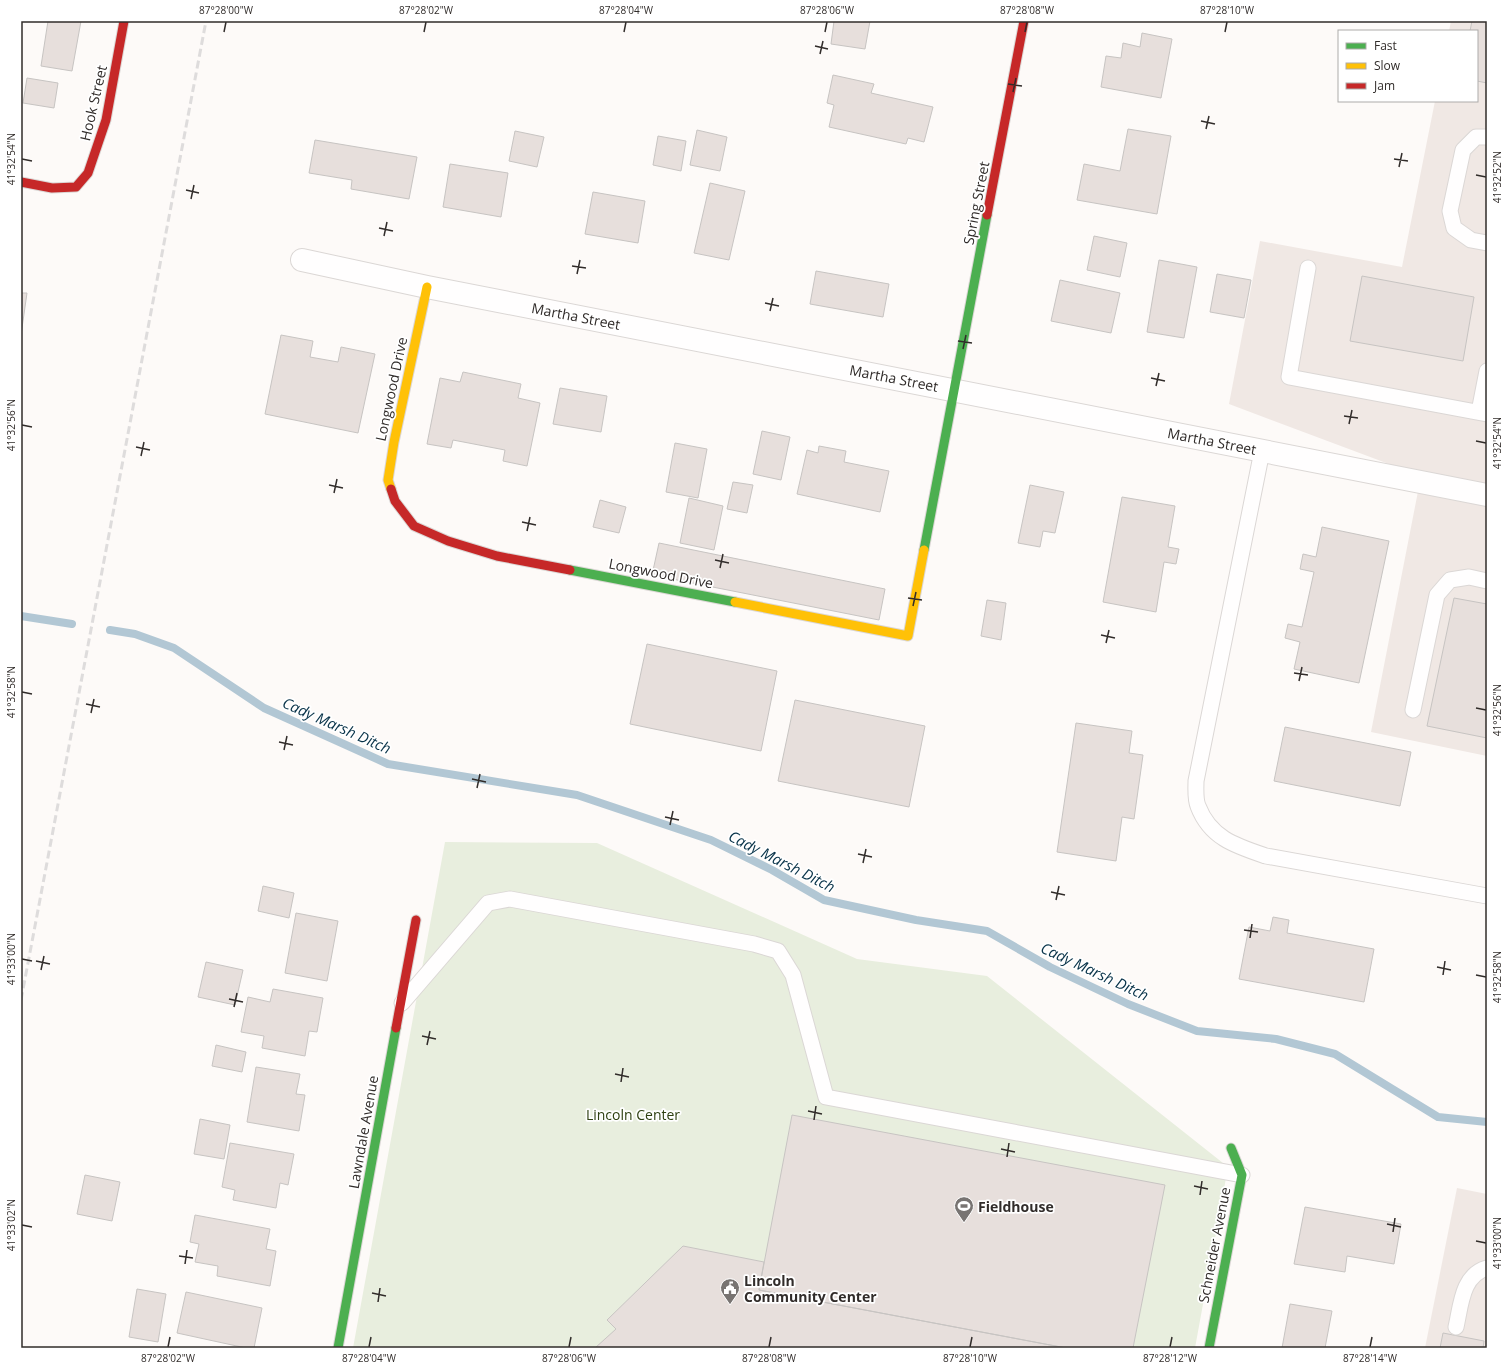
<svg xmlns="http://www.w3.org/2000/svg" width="1508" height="1369" font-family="'Open Sans',sans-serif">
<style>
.built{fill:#f0e8e4}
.green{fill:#e8eede}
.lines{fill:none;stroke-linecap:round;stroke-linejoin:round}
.stream{stroke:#b2c7d4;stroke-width:8}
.building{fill:#e7dfdc;stroke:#c7c4c2}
.lane-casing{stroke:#dbd7d5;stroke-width:17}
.street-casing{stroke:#dbd7d5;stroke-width:24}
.fast-casing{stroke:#dbd7d5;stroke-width:11}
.slow-casing{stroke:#dbd7d5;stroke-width:11}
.jam-casing{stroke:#dbd7d5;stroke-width:11}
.lane{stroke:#fffefe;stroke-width:15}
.street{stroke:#fffefe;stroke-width:22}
.fast{stroke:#4caf50;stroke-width:9}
.slow{stroke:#ffc107;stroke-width:9}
.jam{stroke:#c62828;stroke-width:9}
.rail{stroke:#dedcdc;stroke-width:3;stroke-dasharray:8 4;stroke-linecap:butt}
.ticks{fill:none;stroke:#312c2a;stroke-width:1.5}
.labels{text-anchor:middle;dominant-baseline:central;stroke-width:3.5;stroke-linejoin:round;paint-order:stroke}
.street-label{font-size:14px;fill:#312c2a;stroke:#fff}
.park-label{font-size:14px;fill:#2e4011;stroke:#fff}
.poi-label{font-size:14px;font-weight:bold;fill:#312c2a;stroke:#fff;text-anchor:start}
.water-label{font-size:15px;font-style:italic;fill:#073248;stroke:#fff}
.neatline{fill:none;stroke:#312c2a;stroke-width:1.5}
.ticks-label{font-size:10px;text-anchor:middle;fill:#312c2a}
</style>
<rect width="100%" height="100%" fill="#fdfaf8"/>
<path class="built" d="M1451 21H1487V756L1371 732 1421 476 1229 404 1260 241 1402 267 1435 101H1477V31H1449Z
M1457 1188 1487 1194V1348H1425Z"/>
<path class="green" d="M445 842 597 843 857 959 987 976 1228 1167 1195 1348H353Z"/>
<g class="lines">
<path class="stream" d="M21 616 72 624
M110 630 135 634 174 648 264 708 388 764 577 795 711 840 772 870 824 900 916 920 987 931 1050 967 1128 1004 1197 1031 1276 1039 1335 1054 1438 1117 1487 1122"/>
</g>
<path class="building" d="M48 21H81L72 71 41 66Z
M834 21H870L865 49 831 44Z
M1472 21H1487V83L1477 81V31H1470Z
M1142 33 1172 39 1161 98 1101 87 1106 56 1121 58 1123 43 1140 47Z
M833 75 874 84 871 93 933 107 924 142 908 138 906 144 829 127 834 105 827 103Z
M27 78 58 83 54 108 23 103Z
M1128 129 1171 136 1157 214 1077 200 1084 164 1120 171Z
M697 130 727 137 720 171 690 165Z
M515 131 544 137 537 167 509 161Z
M658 136 686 141 681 171 653 165Z
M315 140 417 157 409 199 351 189 352 180 309 173Z
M450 164 508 173 501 217 443 207Z
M710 183 745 191 729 260 694 253Z
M593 192 645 201 638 243 585 234Z
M1094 236 1127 243 1120 277 1087 270Z
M1159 260 1197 267 1184 338 1147 332Z
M816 271 889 284 883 317 810 304Z
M1217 274 1251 280 1244 318 1210 312Z
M1362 276 1474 297 1463 361 1350 341Z
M1060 280 1120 293 1111 333 1051 321Z
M21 293H27L21 335Z
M281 335 313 341 310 357 338 362 341 347 375 354 358 433 265 414Z
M463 372 521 384 518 398 540 403 527 466 503 461 505 450 453 440 451 448 427 444 440 378 460 382Z
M560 388 607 396 601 432 553 424Z
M762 431 790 437 781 480 753 474Z
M675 443 707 449 698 498 666 492Z
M819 446 846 451 844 462 889 471 880 512 797 494 807 450 818 453Z
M733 482 753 485 747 513 727 509Z
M1030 485 1064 492 1055 533 1043 531 1040 547 1018 543Z
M1122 497 1175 506 1168 547 1179 549 1176 564 1164 562 1156 612 1103 602Z
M689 498 723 506 714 550 680 543Z
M600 500 626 507 619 533 593 527Z
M1322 527 1389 541 1359 683 1294 669 1300 642 1285 638 1288 624 1302 627 1314 572 1300 569 1303 554 1316 557Z
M659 543 885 589 879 620 652 575Z
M1454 598 1487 604V738L1427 726Z
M987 600 1006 603 1001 640 981 636Z
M647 644 777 671 761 751 630 724Z
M795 700 925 726 909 807 778 781Z
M1076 723 1132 731 1129 753 1143 755 1134 819 1122 817 1116 861 1057 852Z
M1285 727 1411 752 1400 806 1274 781Z
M263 886 294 893 289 918 258 911Z
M296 913 338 921 327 981 285 973Z
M1273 917 1289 920 1287 933 1374 949 1364 1002 1239 979 1249 927 1270 931Z
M206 962 243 970 235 1005 198 997Z
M273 989 323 998 317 1032 309 1031 305 1056 262 1048 264 1036 241 1032 248 997 270 1002Z
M216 1045 246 1052 242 1072 212 1066Z
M256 1067 300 1074 296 1094 305 1095 299 1131 247 1122Z
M792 1115 1165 1185 1133 1348H1066L759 1290Z
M200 1119 230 1125 224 1159 194 1154Z
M230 1143 294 1154 288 1185 280 1183 276 1208 233 1200 235 1190 222 1187Z
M85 1175 120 1182 112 1221 77 1214Z
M1305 1207 1401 1224 1394 1264 1347 1256 1345 1272 1294 1264Z
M195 1215 270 1229 266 1249 276 1251 270 1286 217 1276 218 1266 195 1262 199 1244 190 1242Z
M683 1246 764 1262 759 1290 1066 1348H595L616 1329 607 1320Z
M137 1289 166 1294 158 1342 129 1337Z
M186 1292 262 1308 254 1348H246L177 1333Z
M1290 1304 1332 1311 1325 1348H1282Z
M1443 1333 1484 1341 1483 1348H1440Z"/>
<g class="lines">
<g class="lane-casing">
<path id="lane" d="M1487 137H1476L1463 150 1450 211 1454 228 1471 240 1487 243
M1308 268 1289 377 1487 414
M1479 412 1487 371
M1262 451 1196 781C1196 788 1195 799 1198 806 1210 838 1236 846 1266 856L1487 896
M1413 710 1437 595 1450 580 1469 577 1487 581
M402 1003 488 903 510 899 754 944 778 951 793 975 826 1097 1242 1175
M1456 1327C1461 1305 1462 1275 1487 1268"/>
</g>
<g class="street-casing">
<path id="street" d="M302 260 427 287 1487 495"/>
</g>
<g class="fast-casing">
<path id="fast" d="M924 550 987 215
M570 570 735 602
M338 1348 396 1028
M1209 1348 1242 1175 1231 1148"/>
</g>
<g class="slow-casing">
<path id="slow" d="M391 489 388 480 394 442 427 287
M735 602 908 636 924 550"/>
</g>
<g class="jam-casing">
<path id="jam" d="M21 182 52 188 76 187 88 173 106 120 124 21
M987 215 1024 21
M391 489 395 501 414 526 448 541 497 556 570 570
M396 1028 416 920"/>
</g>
<use href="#lane" class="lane"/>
<use href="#street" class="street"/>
<use href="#fast" class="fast"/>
<use href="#slow" class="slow"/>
<use href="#jam" class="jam"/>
<path class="rail" d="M21 1000 206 21"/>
</g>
<path class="ticks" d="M224 32 226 22M424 32 426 22M624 32 626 22M825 32 827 22M1025 32 1027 22M1225 32 1227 22M815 46 828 49M820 54 823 41M1008 84 1022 86M1013 92 1016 78M1201 121 1215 124M1206 129 1209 116M22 159 32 161M1394 159 1408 161M1399 167 1402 153M1476 175 1486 177M186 190 199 193M191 199 194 185M379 228 393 231M384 236 387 222M572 266 586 268M577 274 580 260M765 303 779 306M770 311 773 298M958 341 972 343M963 349 966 335M1151 378 1165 381M1156 386 1159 373M1344 416 1358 418M1349 424 1352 410M22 425 32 427M1476 441 1486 443M136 447 150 450M141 456 144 442M329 485 343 488M334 493 337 479M522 522 536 525M527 531 530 517M715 560 729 563M720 568 723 554M908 598 922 600M913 606 916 592M1101 635 1115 638M1106 643 1109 630M1294 673 1308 675M1299 681 1302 667M22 692 32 694M86 704 100 707M1476 708 1486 710M91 713 94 699M279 742 293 745M284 750 287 736M472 779 486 782M477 788 480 774M665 817 679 820M670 825 673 811M858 854 872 857M863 863 866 849M1051 892 1065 895M1056 900 1059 886M1244 930 1258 932M1250 938 1252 924M22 959 32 961M36 961 50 964M1437 967 1451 970M41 970 44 956M1443 975 1445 961M1476 975 1486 977M229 999 243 1002M234 1007 237 993M422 1036 436 1039M427 1045 430 1031M615 1074 629 1077M621 1082 623 1068M808 1111 822 1114M814 1120 816 1106M1001 1149 1015 1152M1007 1157 1009 1143M1194 1186 1208 1189M1200 1195 1202 1181M1387 1224 1401 1227M22 1225 32 1227M1393 1232 1395 1218M1476 1241 1486 1243M179 1256 193 1258M185 1264 187 1250M372 1293 386 1296M378 1302 380 1288M168 1347 170 1337M369 1347 371 1337M569 1347 571 1337M769 1347 771 1337M970 1347 972 1337M1170 1347 1172 1337M1370 1347 1372 1337"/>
<defs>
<g id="stadium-pin" transform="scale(1)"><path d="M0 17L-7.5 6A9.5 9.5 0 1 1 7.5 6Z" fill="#787472" stroke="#fff"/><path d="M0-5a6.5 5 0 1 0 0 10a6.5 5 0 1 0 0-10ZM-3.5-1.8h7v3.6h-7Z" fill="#fff"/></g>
<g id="civic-pin" transform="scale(1)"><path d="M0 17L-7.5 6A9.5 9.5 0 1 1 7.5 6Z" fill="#787472" stroke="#fff"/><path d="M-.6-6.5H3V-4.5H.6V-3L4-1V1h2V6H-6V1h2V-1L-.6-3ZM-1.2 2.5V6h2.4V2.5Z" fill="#fff"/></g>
</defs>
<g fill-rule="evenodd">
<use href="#stadium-pin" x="964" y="1206"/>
<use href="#civic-pin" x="730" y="1288"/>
</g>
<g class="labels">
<g class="street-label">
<text transform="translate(93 103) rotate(-77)">Hook Street</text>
<text transform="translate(976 203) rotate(-79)">Spring Street</text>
<text transform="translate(576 316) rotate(11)">Martha Street</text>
<text transform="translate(894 378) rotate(11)">Martha Street</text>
<text transform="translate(391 389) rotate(-78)">Longwood Drive</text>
<text transform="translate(1212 441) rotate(11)">Martha Street</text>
<text transform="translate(661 573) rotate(11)">Longwood Drive</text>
<text transform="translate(363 1132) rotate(-80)">Lawndale Avenue</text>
<text transform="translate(1214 1245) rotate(-79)">Schneider Avenue</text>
</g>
<g class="park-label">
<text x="633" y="1114">Lincoln Center</text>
</g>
<g class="poi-label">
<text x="978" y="1206">Fieldhouse</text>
<text x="744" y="1280">Lincoln<tspan x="744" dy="16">Community Center</tspan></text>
</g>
<g class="water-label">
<text transform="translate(337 725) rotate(24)">Cady Marsh Ditch</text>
<text transform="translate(782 861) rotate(27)">Cady Marsh Ditch</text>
<text transform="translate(1095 971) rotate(25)">Cady Marsh Ditch</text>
</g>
</g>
<rect width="1508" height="1369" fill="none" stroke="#ffffff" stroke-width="44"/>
<rect x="1338" y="30" width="140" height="72" fill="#ffffff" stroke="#adabaa"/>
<rect x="1346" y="43" width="20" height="6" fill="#4caf50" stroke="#adabaa"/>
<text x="1374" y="50" font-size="12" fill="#312c2a">Fast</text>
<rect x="1346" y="63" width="20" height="6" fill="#ffc107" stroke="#adabaa"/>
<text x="1374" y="70" font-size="12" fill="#312c2a">Slow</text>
<rect x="1346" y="83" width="20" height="6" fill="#c62828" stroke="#adabaa"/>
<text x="1374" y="90" font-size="12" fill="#312c2a">Jam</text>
<rect x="22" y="22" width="1464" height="1325" class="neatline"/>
<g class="ticks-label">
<text x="226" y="14">87°28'00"W</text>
<text x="426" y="14">87°28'02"W</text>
<text x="626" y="14">87°28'04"W</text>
<text x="827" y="14">87°28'06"W</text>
<text x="1027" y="14">87°28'08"W</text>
<text x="1227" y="14">87°28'10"W</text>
<text transform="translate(11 159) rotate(-90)" y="4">41°32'54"N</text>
<text transform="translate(1497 177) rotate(-90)" y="4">41°32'52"N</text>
<text transform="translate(11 425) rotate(-90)" y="4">41°32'56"N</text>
<text transform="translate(1497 443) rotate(-90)" y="4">41°32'54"N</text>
<text transform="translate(11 692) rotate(-90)" y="4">41°32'58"N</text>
<text transform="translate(1497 710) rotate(-90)" y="4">41°32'56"N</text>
<text transform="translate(11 959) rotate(-90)" y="4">41°33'00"N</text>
<text transform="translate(1497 977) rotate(-90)" y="4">41°32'58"N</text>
<text transform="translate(11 1225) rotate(-90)" y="4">41°33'02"N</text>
<text transform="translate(1497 1243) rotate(-90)" y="4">41°33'00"N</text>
<text x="168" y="1362">87°28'02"W</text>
<text x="369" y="1362">87°28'04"W</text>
<text x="569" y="1362">87°28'06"W</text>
<text x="769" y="1362">87°28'08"W</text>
<text x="970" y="1362">87°28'10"W</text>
<text x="1170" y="1362">87°28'12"W</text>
<text x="1370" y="1362">87°28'14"W</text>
</g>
</svg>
